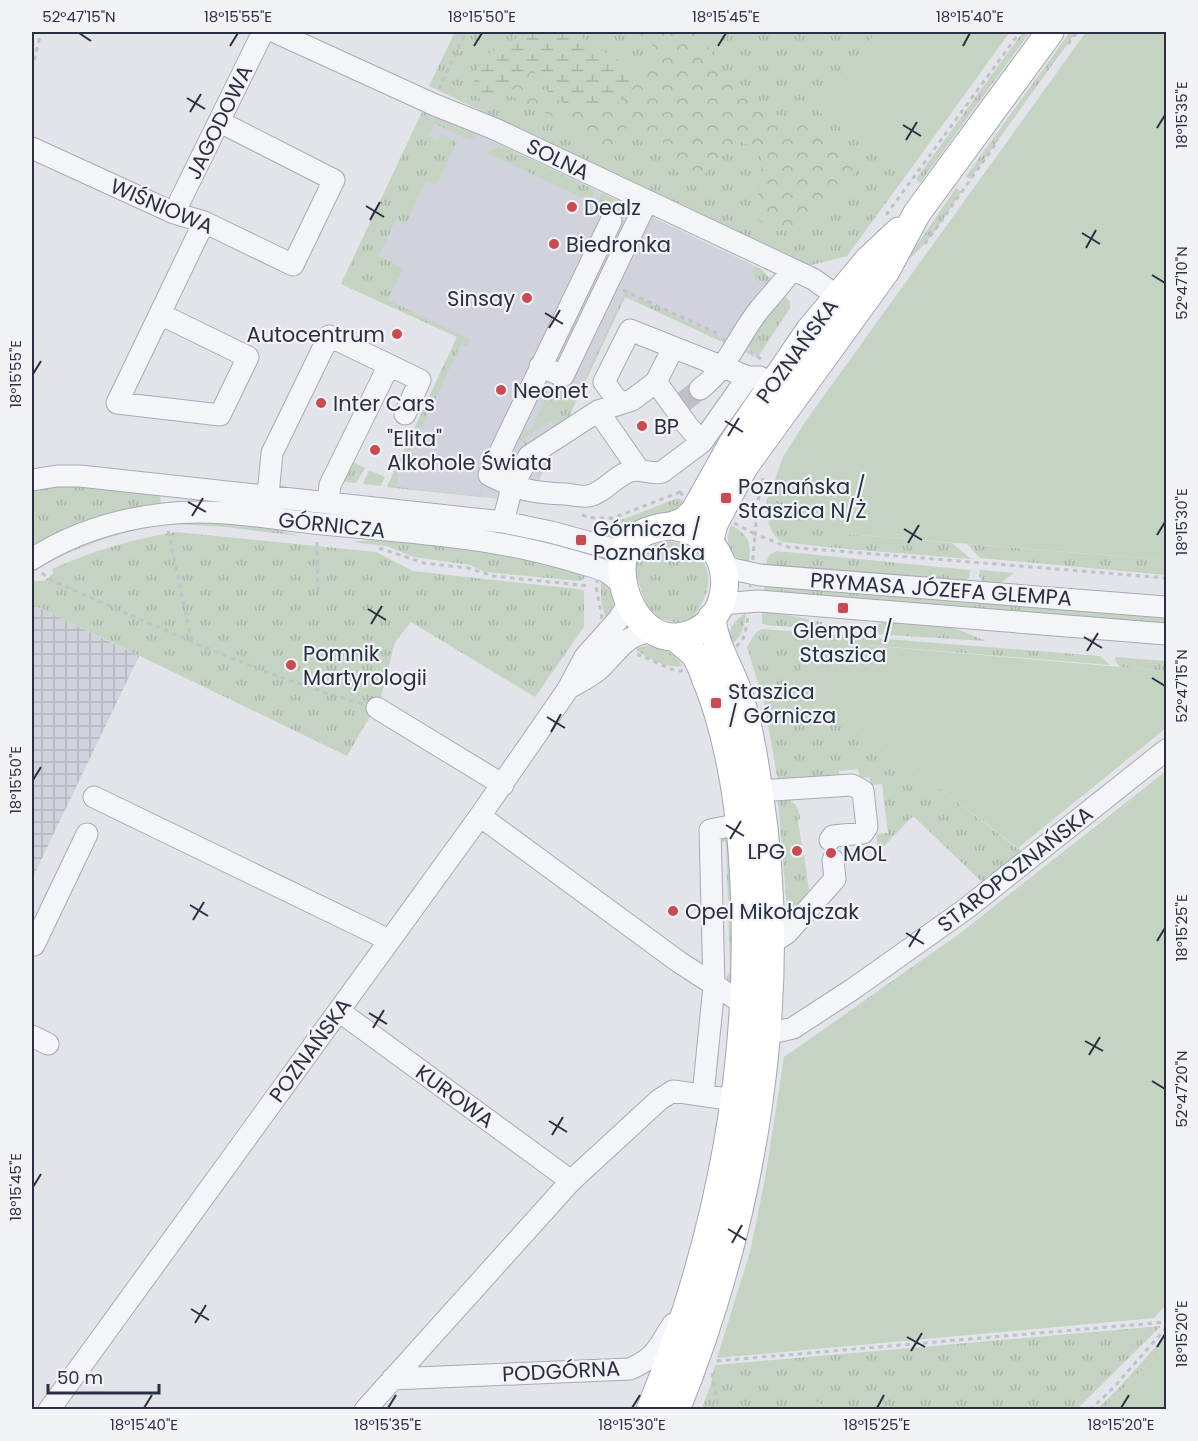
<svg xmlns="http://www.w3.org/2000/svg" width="1198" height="1441" font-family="Poppins,sans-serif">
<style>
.built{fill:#d0d3dc}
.industrial{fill:url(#industrial-grid)}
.grass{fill:url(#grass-tufts)}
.forest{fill:url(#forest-crowns)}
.wetland{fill:url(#wetland-marsh)}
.garden{fill:#c5d3c3}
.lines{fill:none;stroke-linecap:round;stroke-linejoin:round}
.minor-tunnel{stroke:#bdc0c8;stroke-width:21;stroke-dasharray:21 10;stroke-linecap:butt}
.minor-casing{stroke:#a7aab4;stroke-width:23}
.major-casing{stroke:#a1a7b5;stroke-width:29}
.path{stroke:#bfc2c8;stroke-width:3;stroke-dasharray:4.5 4.5;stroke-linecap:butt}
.minor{stroke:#f4f5f8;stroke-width:21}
.major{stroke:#fff;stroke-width:27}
.ticks{fill:none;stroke:#2a3041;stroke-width:2}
.poi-dot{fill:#cb4a50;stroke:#f1f3f7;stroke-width:2}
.labels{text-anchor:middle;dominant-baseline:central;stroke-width:4.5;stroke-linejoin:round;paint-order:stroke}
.street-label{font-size:21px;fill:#2a3041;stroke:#f1f3f7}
.poi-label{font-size:21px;fill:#2a3041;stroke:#f1f3f7;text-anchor:start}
.neatline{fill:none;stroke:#2a3041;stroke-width:2}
.ticks-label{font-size:15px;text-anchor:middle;fill:#2a3041}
</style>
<defs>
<pattern id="industrial-grid" width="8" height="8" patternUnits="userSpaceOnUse" patternTransform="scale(1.5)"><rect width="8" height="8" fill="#d0d3dc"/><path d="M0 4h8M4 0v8" fill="none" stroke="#b3b5be"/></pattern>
<pattern id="grass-tufts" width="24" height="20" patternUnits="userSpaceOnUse" patternTransform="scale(1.5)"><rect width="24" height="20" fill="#c5d3c3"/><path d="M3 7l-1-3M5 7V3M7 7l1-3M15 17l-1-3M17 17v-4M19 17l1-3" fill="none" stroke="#a9b5a9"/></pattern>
<pattern id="forest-crowns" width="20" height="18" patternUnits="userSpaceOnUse" patternTransform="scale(1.5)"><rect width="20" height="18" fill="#c5d3c3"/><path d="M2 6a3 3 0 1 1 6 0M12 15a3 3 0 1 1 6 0" fill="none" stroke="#a9b5a9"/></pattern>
<pattern id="wetland-marsh" width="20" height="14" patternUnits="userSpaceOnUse" patternTransform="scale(1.5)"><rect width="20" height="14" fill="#c5d3c3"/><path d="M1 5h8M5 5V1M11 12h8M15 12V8" fill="none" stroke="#a9b5a9"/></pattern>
</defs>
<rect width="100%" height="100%" fill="#e2e4ea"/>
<path class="built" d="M424 108 761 269 790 302V308L757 358 625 297 529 502 387 487 457 337 341 284Z"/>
<path class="industrial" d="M32 604 139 656 32 879Z"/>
<path class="grass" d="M455 32H876L818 111 907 174 847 256 808 266 429 86Z
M1023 32H1030L920 183 916 179Z
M1070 32H1076L970 179 966 176Z
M424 108 472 131 476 136 470 140 434 123 428 136 438 141 441 134 457 142 436 185 426 180 406 224 396 219 379 256 403 268 388 300 470 339 467 347 461 344 406 461 403 464H399L397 487 480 496 481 484V497L387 487 457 337 341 284Z
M503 146 595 190 592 198 585 195 583 198 485 152Z
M956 188 961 192C945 215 929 245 906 261Z
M602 193 628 205 617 209 599 201Z
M755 266 762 270 773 282 769 285 755 279 752 272Z
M625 292 633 296 631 299 625 297 565 425 558 429 551 420 524 439 529 448 510 474 501 471V465L512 470 524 443 514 438 519 426 530 431 553 382 543 376 578 393Z
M784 295 790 302V308L759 355 745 345 755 325Z
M636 297 731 342 729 345 635 301Z
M553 449 539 479C531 464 543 457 553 449Z
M348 460 365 468 356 483 338 481Z
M369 470 385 477 381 486 363 484Z
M68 483 160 492 161 506 32 550V489Z
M769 496 847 534 952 543 971 559 835 548 782 542C768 534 767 515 766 500Z
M678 498 688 503 672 513 653 515 616 531 618 525 621 520Z
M191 520 262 526 300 536 226 527 171 524 170 521Z
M162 522V525C115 533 71 548 32 573V567L92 538Z
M731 525C751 537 751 543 749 564 731 557 723 545 731 525Z
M176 532 376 552 413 571 577 589 584 591V627L535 697 411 622 395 642 381 697 347 756 32 604V581H44L53 574 52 569C96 550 129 540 176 532Z
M380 539 510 554 586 574 584 579 579 581 485 572 470 565 414 557 386 546 352 542Z
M666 541C693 543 714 561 707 591 704 601 697 610 693 621 685 624 678 623 670 621 640 614 646 591 633 571 637 551 648 547 666 541Z
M967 544 1166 560V575L980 558Z
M777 551 970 570 969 578 964 581 765 566 769 555Z
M980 570 1014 573 998 585 983 582 979 576Z
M601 580C619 592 616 604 606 620L601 601Z
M765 582 1166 615V626L764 593Z
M762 610 822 622V625L817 629 765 625 762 623Z
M746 613C744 628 742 638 729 646 726 631 733 621 746 613Z
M891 622 947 625 986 641 873 634 869 630 868 625Z
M762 629 1100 656 1110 665 818 641 793 684 940 789 1021 851 982 882 913 816 877 853V834L888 833 882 784 871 785 869 777 860 778 858 769 839 771V781L778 782 765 706 747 647 756 632Z
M645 646C661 646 674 652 683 666 670 670 643 657 635 648Z
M1115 657 1166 661V671L1120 667 1115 660Z
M1166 771V774L1007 901 901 977 784 1057 959 934Z
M784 798C795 801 799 808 800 819L798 820 802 847 794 849V855L804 854 809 890 788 921 778 800Z
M720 833 732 836 736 987 722 983 730 972 726 842 715 841Z
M1161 1326 1077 1409 701 1410 711 1384 715 1365Z
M1166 1335V1346L1103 1409 1096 1410 1116 1391Z"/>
<path class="forest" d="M636 32H697C709 44 715 61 725 74 737 88 757 101 772 112 784 121 801 123 814 130 827 137 844 145 852 157 870 183 808 219 789 231L770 229 757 219C756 199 761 180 762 159L752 147 737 140 703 176 679 174 660 137 630 124 612 148 597 146 576 127 526 105 504 91 533 69C554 110 578 111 620 102L633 84 630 70 649 64 654 55 652 44Z"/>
<path class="wetland" d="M523 32H565L581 37 627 66 632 78V92C622 102 611 104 597 106 562 109 550 99 533 70L492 100 477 98 472 91 477 70 486 57 492 51 510 43Z"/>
<path class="garden" d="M876 32H1010L907 174 818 111Z
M1086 32H1166V560L847 534 769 496 783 457 805 422Z
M818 641 1166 671V728L1018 848 940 789 793 684Z
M1166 774V1305L1154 1318 717 1358 750 1252 765 1179 784 1057 901 977 1007 901Z
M1166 1346V1409H1103Z
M801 1394 832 1409H833H793Z"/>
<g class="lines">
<path class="minor-tunnel" d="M683 402 700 389"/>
<g class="minor-casing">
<path id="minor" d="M275 32 435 105 495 129 813 279 837 296 843 312
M32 148 174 213 204 222 293 265 334 180 220 122
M174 213 263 32
M611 221 489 475C518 490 534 493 566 494 573 495 583 497 589 496 605 492 615 476 630 471 641 468 651 475 662 472L702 442 748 377
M160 314 248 357 220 415 117 403 204 222
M540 366 563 376 647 201
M656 382 687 425 702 442
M700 389C728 368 738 336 759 310 770 296 782 284 792 270
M620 404 604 382 630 330 748 377H760
M598 411 639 470
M32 480 57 476H80L503 522 551 532 613 549 628 545
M268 495 272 453 329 336 420 380 405 414
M328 502 330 485 389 365
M503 522 512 487 529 456 598 411 632 400 656 382 673 348
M32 559C71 534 118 519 164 514 216 507 271 519 323 524 404 532 487 536 566 559 579 563 593 566 605 571 615 576 621 584 627 593
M719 559 732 569 760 575 1166 607
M721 604 758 601 1166 634
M569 688C578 683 588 678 597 671 618 653 626 630 657 632
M377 708 503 785
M759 791 852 785 863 791 867 827 863 833 833 836 830 840
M94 797 389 940
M480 816 679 962 744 1004
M32 944 34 945 87 834
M770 944 787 933 835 879 833 860
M339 1011 571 1181
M766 1030 780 1031 793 1028 853 989 967 908 1166 750
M32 1036 48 1044
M703 1095 714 986 710 830 740 824
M392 1379 630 1369C657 1357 658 1347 673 1324
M49 1410 480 816 568 689 585 657 618 620 630 601
M365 1410 571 1181 659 1100 673 1091 734 1100"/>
</g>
<g class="major-casing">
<path id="major" d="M671 526 684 521 694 512 732 444 809 331 869 259 899 231
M671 526C681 528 689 529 698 534 742 560 729 633 677 637 636 640 611 579 627 547 635 532 657 527 671 526Z
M709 544 714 524 744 467 886 271 917 213 1050 32
M650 1410C714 1252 749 1085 745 915 744 865 741 816 731 767 725 737 718 708 706 680 703 672 700 662 695 655 690 649 681 643 675 637
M676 1410C753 1220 791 995 759 791 754 758 749 725 739 694 730 667 714 645 712 617"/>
</g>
<path class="path" d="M1068 44 1077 32
M32 69 41 32
M439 89 466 32
M886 215 1020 32
M925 244 997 142
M623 290 721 335
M750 351 761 359
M763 478 758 501 755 534 788 547 1166 578
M680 492 684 497 755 534 747 625 743 639 737 646 681 671H676L639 655 602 618 596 586 612 528 613 518Z
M582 515 594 518H613
M168 531 192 642
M317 542 318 595
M379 548 424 563 468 568 493 576 590 586
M42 573 51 580C154 625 255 673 363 704
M717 1361 1166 1322
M712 1373 719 1410
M1090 1410 1114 1387 1166 1328"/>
<use href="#minor" class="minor"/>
<use href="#major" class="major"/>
</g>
<path class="ticks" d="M79 33 91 41M230 46 238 33M474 46 482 33M718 46 726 33M963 46 970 33M187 98 205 109M190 112 201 94M903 125 921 136M1157 128 1165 115M906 140 917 122M366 206 384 217M370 220 380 202M1082 233 1100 244M1086 248 1096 230M1152 275 1165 283M545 313 563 324M549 328 560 310M33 374 41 361M725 421 743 432M728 436 739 418M188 502 206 512M192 516 203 498M904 529 922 540M1157 535 1165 522M908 543 919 525M368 609 386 620M371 624 382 606M1084 637 1102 648M1087 651 1098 633M1152 678 1165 686M547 717 565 728M551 732 561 714M33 780 41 767M726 825 744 836M730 839 741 821M190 905 208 916M193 920 204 902M906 933 924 944M1157 941 1165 928M909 947 920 929M369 1013 387 1024M373 1028 384 1010M1085 1041 1103 1051M1089 1055 1100 1037M1152 1081 1165 1089M549 1121 567 1132M552 1135 563 1117M33 1187 41 1174M728 1229 746 1240M732 1243 742 1225M191 1309 209 1320M195 1323 206 1305M907 1337 925 1347M1157 1347 1165 1334M911 1351 922 1333M144 1408 152 1395M388 1408 396 1395M632 1408 640 1395M877 1408 884 1395M1121 1408 1129 1395"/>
<g class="poi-dot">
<circle cx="572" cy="207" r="6"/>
<circle cx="554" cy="244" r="6"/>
<circle cx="527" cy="298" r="6"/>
<circle cx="397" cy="334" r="6"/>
<circle cx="501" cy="390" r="6"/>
<circle cx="321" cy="403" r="6"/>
<circle cx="642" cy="426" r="6"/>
<circle cx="375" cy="450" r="6"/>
<rect x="720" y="492" width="12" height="12" rx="3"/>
<rect x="575" y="534" width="12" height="12" rx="3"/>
<rect x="837" y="602" width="12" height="12" rx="3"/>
<circle cx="291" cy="665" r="6"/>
<rect x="710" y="697" width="12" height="12" rx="3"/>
<circle cx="797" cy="851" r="6"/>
<circle cx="831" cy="853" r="6"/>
<circle cx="673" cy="911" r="6"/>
</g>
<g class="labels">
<g class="street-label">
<text transform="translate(219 122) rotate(-64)">JAGODOWA</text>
<text transform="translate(558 159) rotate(26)">SOLNA</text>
<text transform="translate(162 206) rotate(23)">WIŚNIOWA</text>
<text transform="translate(797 351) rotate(-54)">POZNAŃSKA</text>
<text transform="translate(332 525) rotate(6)">GÓRNICZA</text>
<text transform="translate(941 589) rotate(4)">PRYMASA JÓZEFA GLEMPA</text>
<text transform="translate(1015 869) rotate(-38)">STAROPOZNAŃSKA</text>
<text transform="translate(310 1050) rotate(-54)">POZNAŃSKA</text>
<text transform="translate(455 1096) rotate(36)">KUROWA</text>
<text transform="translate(561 1371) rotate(-3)">PODGÓRNA</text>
</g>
<g class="poi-label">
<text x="584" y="207">Dealz</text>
<text x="566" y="244">Biedronka</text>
<text x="515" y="298" text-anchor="end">Sinsay</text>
<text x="385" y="334" text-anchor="end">Autocentrum</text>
<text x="513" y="390">Neonet</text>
<text x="333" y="403">Inter Cars</text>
<text x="654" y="426">BP</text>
<text x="387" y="438">"Elita"<tspan x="387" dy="24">Alkohole Świata</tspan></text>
<text x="738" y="486">Poznańska /<tspan x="738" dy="24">Staszica N/Ż</tspan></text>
<text x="593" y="528">Górnicza /<tspan x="593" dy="24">Poznańska</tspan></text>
<text x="843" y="630" text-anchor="middle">Glempa /<tspan x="843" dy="24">Staszica</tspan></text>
<text x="303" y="653">Pomnik<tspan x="303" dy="24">Martyrologii</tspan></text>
<text x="728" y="691">Staszica<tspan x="728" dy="24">/ Górnicza</tspan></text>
<text x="785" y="851" text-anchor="end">LPG</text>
<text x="843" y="853">MOL</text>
<text x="685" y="911">Opel Mikołajczak</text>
</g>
</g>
<rect width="1198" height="1441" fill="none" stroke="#f1f3f7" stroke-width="66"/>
<path d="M48 1384v9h111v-9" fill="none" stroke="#2a3041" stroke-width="3"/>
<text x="57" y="1384" font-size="18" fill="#2a3041" stroke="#f1f3f7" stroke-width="4.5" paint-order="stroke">50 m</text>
<rect x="33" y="33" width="1132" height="1375" class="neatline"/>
<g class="ticks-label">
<text x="79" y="22">52°47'15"N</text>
<text x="238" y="22">18°15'55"E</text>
<text x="482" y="22">18°15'50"E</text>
<text x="726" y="22">18°15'45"E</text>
<text x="970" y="22">18°15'40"E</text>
<text transform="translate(1182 115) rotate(-90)" y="5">18°15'35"E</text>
<text transform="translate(1182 283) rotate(-90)" y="5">52°47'10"N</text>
<text transform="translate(16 374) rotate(-90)" y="5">18°15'55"E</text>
<text transform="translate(1182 522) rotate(-90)" y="5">18°15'30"E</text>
<text transform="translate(1182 686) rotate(-90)" y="5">52°47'15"N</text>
<text transform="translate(16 780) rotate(-90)" y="5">18°15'50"E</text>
<text transform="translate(1182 928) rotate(-90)" y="5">18°15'25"E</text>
<text transform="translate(1182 1089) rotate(-90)" y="5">52°47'20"N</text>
<text transform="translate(16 1187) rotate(-90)" y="5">18°15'45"E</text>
<text transform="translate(1182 1334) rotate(-90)" y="5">18°15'20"E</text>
<text x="144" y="1430">18°15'40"E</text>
<text x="388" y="1430">18°15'35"E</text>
<text x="632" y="1430">18°15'30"E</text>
<text x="877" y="1430">18°15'25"E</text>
<text x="1121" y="1430">18°15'20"E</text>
</g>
</svg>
